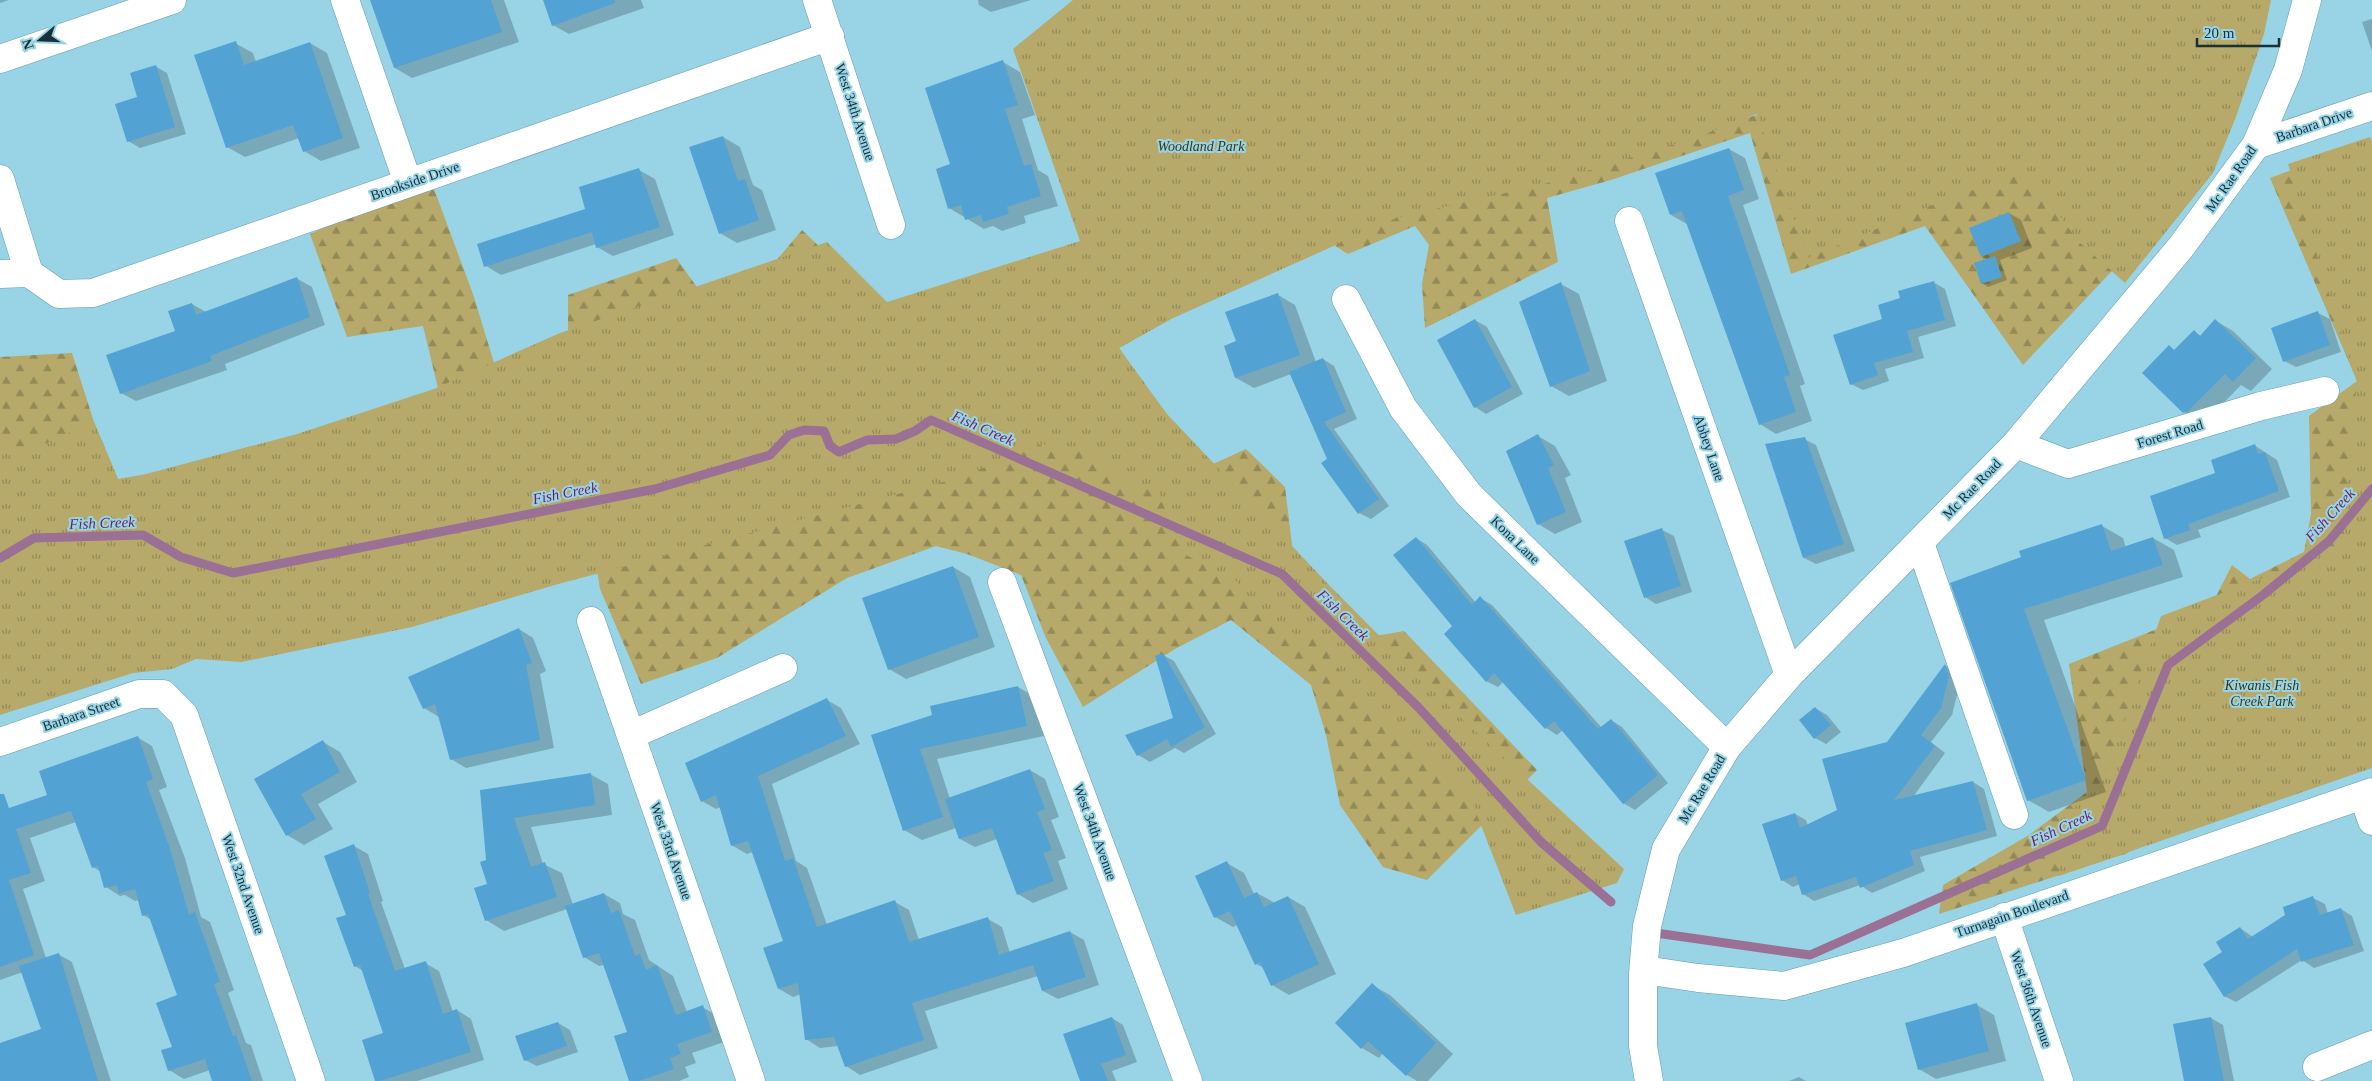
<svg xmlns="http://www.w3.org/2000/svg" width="2372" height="1081" font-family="'Times New Roman',serif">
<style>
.forest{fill:url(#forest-firs)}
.park{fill:url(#park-tufts)}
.shadow{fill:#0003}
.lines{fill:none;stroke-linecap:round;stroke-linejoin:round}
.stream{stroke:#9a7095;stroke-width:9}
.building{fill:#53a2d4}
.minor-casing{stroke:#629cad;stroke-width:29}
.minor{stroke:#fff;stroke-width:28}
.labels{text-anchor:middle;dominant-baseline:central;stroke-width:4;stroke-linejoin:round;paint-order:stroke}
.street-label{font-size:14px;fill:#183037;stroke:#98d4e6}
.park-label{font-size:14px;font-style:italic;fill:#3c3510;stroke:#98d4e6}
.water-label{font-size:15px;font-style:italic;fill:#6f1d5c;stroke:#98d4e6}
</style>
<defs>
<pattern id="forest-firs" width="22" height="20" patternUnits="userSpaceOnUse" patternTransform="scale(1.25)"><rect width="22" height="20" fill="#b6a969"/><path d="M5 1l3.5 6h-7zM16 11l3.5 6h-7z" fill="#938a57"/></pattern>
<pattern id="park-tufts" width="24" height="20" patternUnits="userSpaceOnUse" patternTransform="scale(1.25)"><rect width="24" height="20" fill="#b6a969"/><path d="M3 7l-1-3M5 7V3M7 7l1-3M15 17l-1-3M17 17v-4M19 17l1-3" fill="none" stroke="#938a57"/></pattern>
</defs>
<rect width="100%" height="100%" fill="#98d4e6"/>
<path class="forest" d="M1901 79 2200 178 2023 365 1925 226 1791 274 1750 133 1611 180 1547 198 1558 262 1425 328 1422 284 1429 245 1415 226 1348 254 1335 246 1439 153 1713 97 1746 118Z
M2372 140V553L2128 853 1939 914 1943 885 2029 835 2087 792 2069 664 2210 608 2232 565 2250 579 2304 552 2311 514 2309 416 2357 381 2270 178Z
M431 181 473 294 502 389 568 359V295L676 258 702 294 764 275 802 230 847 273 908 379 846 401 771 375 698 418 642 427 641 467 575 514 485 540 384 550 317 593 211 631 171 640 137 614 118 584 96 512 38 516 0 545V357L72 353 94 422 118 479 153 486 280 459 444 413 423 326 347 337 310 234Z
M1171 319 1119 348 1200 470 1246 449 1285 487 1294 561 1370 637 1404 631 1537 770 1427 880 1383 867 1340 805 1326 735 1311 685 1231 620 1175 649 1083 707 1046 638 1021 575 967 554 936 546 847 578 717 658 641 684 600 589 595 557 1017 379Z"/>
<path class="park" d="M1073 0H2271L2264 34 2236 117 2213 173 2125 283 2078 241 2028 172 1954 196 1808 258 1757 114 1692 139 1544 184 1396 218 1171 319 1119 348 1167 414 1329 585 1459 716 1624 869 1617 883 1516 915 1470 797 1346 681 1321 641 1272 626 1235 580 1184 554 1158 492 1125 484 1095 453 1042 444 958 478 562 583 412 627 242 662 196 659 172 669 133 673 0 715V435L12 458 94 422 118 479 146 474 297 434 434 389 560 333 827 242 887 302 1080 241 1013 49Z
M2370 137 2372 142V768L2059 876 2050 828 2101 785 2161 616 2276 573 2342 542 2357 382 2288 164Z"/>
<path class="shadow" d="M0 0H9L0 3Z
M371 0H504L519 42 412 78 395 68Z
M544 0H641L644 8 569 34 553 25Z
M978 0H1031L991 12 979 5Z
M2372 19V51L2362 22Z
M235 43 253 53 256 62 310 43 327 53 360 148 321 161 304 151 299 138 245 157 227 147Z
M1003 62 1020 72 1035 115 1022 119 1038 170 1048 176 1058 206 1024 216 1026 223 1002 231 993 226 984 229 949 208 952 165Z
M155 66 167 73 186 134 140 148 128 141 138 98Z
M723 137 740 147 753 185 762 190 776 230 737 243 720 233Z
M1729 149 1745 158 1759 199 1743 205 1805 384 1800 386 1812 421 1776 434 1760 424 1687 224 1671 215Z
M639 170 655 179 674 235 613 256 597 247 596 244 501 275 486 266 587 210Z
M2009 213 2021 220 2032 248 2000 260 2007 280 1988 287 1982 283 1988 260 1982 256Z
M296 278 312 287 325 325 225 364 227 370 136 401 121 393 177 332 192 304 206 312Z
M1933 282 1945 289 1956 326 1918 337 1924 358 1885 369 1889 381 1863 390 1851 384 1883 319 1902 299Z
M1561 284 1579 294 1607 381 1569 396 1551 386Z
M1278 295 1295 305 1316 362 1323 359 1334 366 1357 419 1334 429 1389 506 1371 519 1359 513 1328 459 1291 374 1254 388 1236 378 1225 346 1237 342Z
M2318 313 2330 319 2341 352 2296 367 2284 361Z
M1475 320 1487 327 1523 394 1486 414 1475 407Z
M2216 321 2233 331 2272 369 2251 391 2241 385 2206 421 2201 422 2184 412 2169 347 2176 351 2194 332 2201 336Z
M1538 436 1555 446 1571 475 1565 478 1582 522 1555 534 1538 524Z
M1804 439 1816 445 1855 551 1816 564 1804 558Z
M2254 445 2277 460 2290 497 2198 530 2201 537 2177 545 2165 538 2217 474Z
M2102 526 2123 538 2126 548 2153 538 2174 550 2183 577 2044 620 2106 792 2049 812 2028 800 2022 558Z
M1662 530 1674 536 1692 592 1656 604 1645 597Z
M1416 538 1427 545 1476 603 1480 598 1492 605 1602 728 1611 720 1622 727 1668 783 1635 810 1623 803 1563 730 1557 735 1546 728 1504 681 1498 687 1486 681 1454 626Z
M953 567 970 577 995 647 906 679 889 669Z
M519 629 533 638 546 671 540 674 554 748 466 768 451 759 439 717 424 708Z
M1163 655 1174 661 1216 734 1184 753 1175 748 1150 762 1138 755 1127 735 1174 718Z
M1946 666 1956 672 1960 683 1952 715 1931 742 1945 753 1913 797 1973 782 1984 789 1997 836 1920 857 1925 871 1872 893 1860 885 1814 901 1803 894 1800 884 1793 887 1782 880 1795 814 1806 820 1808 826 1839 811Z
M1018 687 1035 697 1044 736 937 759 950 799 1030 770 1045 779 1059 817 1051 820 1066 858 1058 861 1068 889 1033 903 1018 894 997 839 975 847 960 839 956 828 922 840 904 830 873 736Z
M827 700 841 708 860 744 772 784 796 861 807 868 827 925 895 902 909 910 919 940 988 919 1002 927 1010 953 1070 932 1084 940 1099 985 1058 999 1043 991 1038 976 925 1011 938 1048 860 1075 846 1066 838 1046 820 1048 806 1039 801 994 793 997 779 989 784 941 753 852 747 854 733 846 721 807 716 809 702 801Z
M1815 708 1827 715 1841 732 1826 744 1815 738Z
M137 737 152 746 167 787 159 790 185 858 201 917 210 922 234 990 228 993 246 1043 251 1045 263 1081H214L210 1070 184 1079 169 1070 179 996 152 920 143 915 139 900 135 901 125 895 120 896 106 887 101 872 93 867 76 822 30 838 45 881 23 889 46 958 58 954 72 962 111 1081H0V1045L43 1030 23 972 0 980V813L49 796Z
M323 742 340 752 357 782 318 804 333 829 304 845 287 835 256 780Z
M590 774 608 784 612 815 531 827 543 864 562 873 573 905 604 894 620 903 623 914 635 920 649 960 673 976 687 1012 702 1007 718 1016 727 1041 692 1053 696 1063 685 1067 689 1077 679 1081H631L629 1033 604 965 599 966 584 957 567 909 504 931 486 920 488 860 481 791Z
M354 846 368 854 383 901 381 902 405 969 425 963 439 971 453 1012 457 1010 471 1019 484 1060 417 1081H377L385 1034 363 971 355 966 347 916Z
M1227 863 1244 873 1254 894 1257 893 1275 903 1288 897 1305 907 1336 974 1289 995 1272 985 1264 968 1256 964 1237 925 1233 927 1215 917Z
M2313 898 2325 904 2328 914 2341 909 2352 916 2364 951 2314 968 2302 960 2236 1002 2224 996 2223 952 2240 928 2253 937Z
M1372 985 1390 995 1453 1054 1428 1081H1417L1407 1075 1383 1053 1379 1058 1362 1048Z
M1977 1005 1994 1015 2006 1061 1936 1079 1919 1069Z
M1112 1018 1123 1025 1137 1062 1112 1071 1116 1081H1082Z
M2211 1018 2223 1025 2234 1081H2185Z
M558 1023 570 1030 578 1052 537 1066 525 1060Z
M1799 1077 1806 1081H1789Z"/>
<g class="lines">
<path class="stream" d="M0 558 34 538 143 535 181 557 233 573 655 489 770 455 789 435 804 430 824 431 830 446 839 452 867 440 896 439 915 431 931 420 1282 574 1419 708 1541 842 1611 902
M1649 932 1810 955 2102 826 2168 665 2263 595 2329 541 2372 489"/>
</g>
<path class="building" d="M370 0H491L502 32 394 68Z
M543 0H615V3L552 26Z
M236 41 244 65 310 42 343 138 303 152 293 125 226 148 194 55Z
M1003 60 1018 105 1005 109 1024 166 1031 164 1041 196 1007 207 1009 214 983 222 981 215 965 220 961 205 948 209 936 169 950 164 925 88Z
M156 65 175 127 127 142 115 104 137 97 130 73Z
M723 136 738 181 745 179 759 220 719 234 689 147Z
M1729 148 1744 190 1728 196 1790 375 1784 377 1796 412 1759 425 1682 211 1670 215 1655 173Z
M639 168 660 227 596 248 592 232 484 267 477 244 585 209 579 187Z
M2009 212 2021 241 1981 257 1969 228Z
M1995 256 2002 277 1981 284 1974 263Z
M297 277 310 317 210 356 212 361 120 394 106 355 175 331 168 311 192 303 196 315Z
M1934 281 1945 320 1907 331 1913 352 1874 363 1878 375 1850 385 1833 335 1882 319 1878 305 1900 298 1898 291Z
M1561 282 1590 371 1550 387 1519 302Z
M1278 293 1300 355 1235 378 1224 346 1236 341 1225 312Z
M2318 311 2330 345 2283 362 2271 328Z
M1475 319 1512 387 1474 408 1437 340Z
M2215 319 2256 358 2233 382 2225 374 2188 411 2183 413 2142 373 2169 345 2174 350 2194 330 2200 336Z
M1323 358 1346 412 1324 422 1379 499 1358 514 1321 463 1327 459 1289 372Z
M1538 434 1554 465 1548 468 1566 512 1537 525 1506 451Z
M1805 437 1844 544 1803 558 1765 444Z
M2255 444 2258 454 2265 452 2279 491 2188 524 2190 530 2164 539 2150 496 2215 473 2211 460Z
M2102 524 2111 551 2153 537 2163 565 2024 609 2086 780 2027 801 1950 583 2021 557 2019 551Z
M1662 528 1681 586 1644 598 1624 541Z
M1416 537 1472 605 1480 596 1598 729 1611 719 1658 775 1623 804 1554 721 1545 729 1494 673 1486 682 1444 634 1452 626 1393 555Z
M953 566 979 637 888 670 862 598Z
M519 628 532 663 526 665 540 740 450 760 435 704 423 709 408 677Z
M1163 653 1205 727 1171 747 1167 739 1137 756 1125 735 1173 718 1155 656Z
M1945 664 1949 676 1941 708 1921 735 1935 746 1894 800 1973 781 1987 830 1910 851 1914 865 1860 888 1856 877 1802 895 1796 876 1781 881 1762 824 1795 813 1800 828 1837 810 1822 759 1887 742Z
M1018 686 1027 726 920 749 943 817 903 831 871 735 932 715 930 706Z
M827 698 846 736 758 776 785 861 793 858 817 927 895 900 909 942 988 917 999 955 1070 931 1086 977 1042 991 1033 965 912 1003 924 1040 845 1067 834 1037 805 1040 798 983 778 989 763 948 783 941 748 841 731 846 716 795 701 802 685 763Z
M1815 707 1831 725 1814 739 1799 720Z
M138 736 153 779 146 782 170 849 189 915 195 912 220 982 214 984 233 1036 236 1035 252 1081H212L205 1059 168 1071 161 1050 172 1047 156 1003 177 995 148 914 142 916 135 889 119 893 117 885 104 888 98 866 92 868 71 811 16 829 31 873 9 880 34 955 0 967V794H4L9 808 47 795 39 771Z
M323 740 340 772 301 794 316 819 286 836 254 779Z
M1030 769 1045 809 1037 812 1052 850 1043 853 1054 881 1017 895 992 828 959 839 945 799Z
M591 773 595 805 514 818 531 867 545 862 557 897 485 921 474 888 487 884 480 862 486 860 480 790Z
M354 844 370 893 368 894 395 971 426 961 443 1014 457 1009 471 1052 380 1081H375L362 1040 383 1033 360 965 354 967 336 918 346 915 324 856Z
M1227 861 1244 898 1257 892 1264 907 1288 896 1319 964 1271 986 1260 962 1255 965 1230 911 1214 918 1195 876Z
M604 893 611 913 619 910 635 956 640 954 646 970 657 965 676 1015 703 1005 712 1032 677 1044 681 1054 670 1058 674 1069 639 1081H629L614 1036 627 1032 599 953 583 958 565 906Z
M2313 896 2320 915 2341 908 2354 945 2301 962 2297 949 2224 997 2203 964 2222 952 2216 942 2240 927 2248 939 2285 915 2283 907Z
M59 953 98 1081H0V1043L41 1029 19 966Z
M1372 983 1436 1043 1406 1076 1368 1041 1361 1049 1335 1023Z
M1977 1003 1989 1051 1918 1070 1905 1023Z
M1112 1017 1126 1055 1101 1064 1108 1081H1080L1063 1034Z
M2211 1017 2224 1081H2184L2173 1024Z
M558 1022 567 1046 524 1061 515 1036Z"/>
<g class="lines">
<g class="minor-casing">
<path id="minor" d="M345 0 408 183
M817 0 891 225
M0 59 172 0
M2256 145 2372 106
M0 179 29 273
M1629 221 1789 675
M0 274 29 273 59 294 93 293 830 36
M1346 299 1403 408 1469 495 1727 747
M2016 444 2068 464 2261 406 2325 391
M1920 543 2014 815
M1002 582 1188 1081
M591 621 751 1081
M631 735 783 668
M0 742 139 694H163L184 715 311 1081
M2363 795 2372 821
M2004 917 2059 1081
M1643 973 1658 972 1698 978 1784 986 1903 953 2372 792
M2317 1067 2372 1045
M1649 1081 1643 1046V973L1647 926 1666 849 1727 747 1789 675 2016 444 2181 247 2256 145 2288 70 2307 0"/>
</g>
<use href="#minor" class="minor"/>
</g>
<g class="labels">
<g class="street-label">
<text transform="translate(855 112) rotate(72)">West 34th Avenue</text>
<text transform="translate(2314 125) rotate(-19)">Barbara Drive</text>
<text transform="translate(2231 179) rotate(-55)">Mc Rae Road</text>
<text transform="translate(415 181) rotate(-19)">Brookside Drive</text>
<text transform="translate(2170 434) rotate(-17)">Forest Road</text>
<text transform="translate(1709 448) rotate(71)">Abbey Lane</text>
<text transform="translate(1972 489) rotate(-46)">Mc Rae Road</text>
<text transform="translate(1515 540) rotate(44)">Kona Lane</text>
<text transform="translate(81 714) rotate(-19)">Barbara Street</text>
<text transform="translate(1702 789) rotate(-59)">Mc Rae Road</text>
<text transform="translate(1095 832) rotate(70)">West 34th Avenue</text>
<text transform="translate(671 851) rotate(71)">West 33rd Avenue</text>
<text transform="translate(243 884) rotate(71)">West 32nd Avenue</text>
<text transform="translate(2012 914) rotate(-19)">Turnagain Boulevard</text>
<text transform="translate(2031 999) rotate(71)">West 36th Avenue</text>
</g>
<g class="park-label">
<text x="1201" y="146">Woodland Park</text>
<text x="2262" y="685">Kiwanis Fish<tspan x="2262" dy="16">Creek Park</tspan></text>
</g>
<g class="water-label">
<text transform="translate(983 428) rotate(24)">Fish Creek</text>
<text transform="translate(565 493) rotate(-11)">Fish Creek</text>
<text transform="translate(2330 515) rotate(-48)">Fish Creek</text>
<text transform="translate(102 523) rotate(-2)">Fish Creek</text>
<text transform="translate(1343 615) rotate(44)">Fish Creek</text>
<text transform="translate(2061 828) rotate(-25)">Fish Creek</text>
</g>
</g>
<g transform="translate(40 40) rotate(251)" stroke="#98d4e6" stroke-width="4" paint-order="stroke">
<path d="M0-4L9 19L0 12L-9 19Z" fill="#183037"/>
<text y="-8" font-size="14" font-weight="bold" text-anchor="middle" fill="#183037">N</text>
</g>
<path d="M2197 38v8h82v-8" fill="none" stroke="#183037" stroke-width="2.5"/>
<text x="2204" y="38" font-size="15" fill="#183037" stroke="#98d4e6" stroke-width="4" paint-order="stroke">20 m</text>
</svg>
